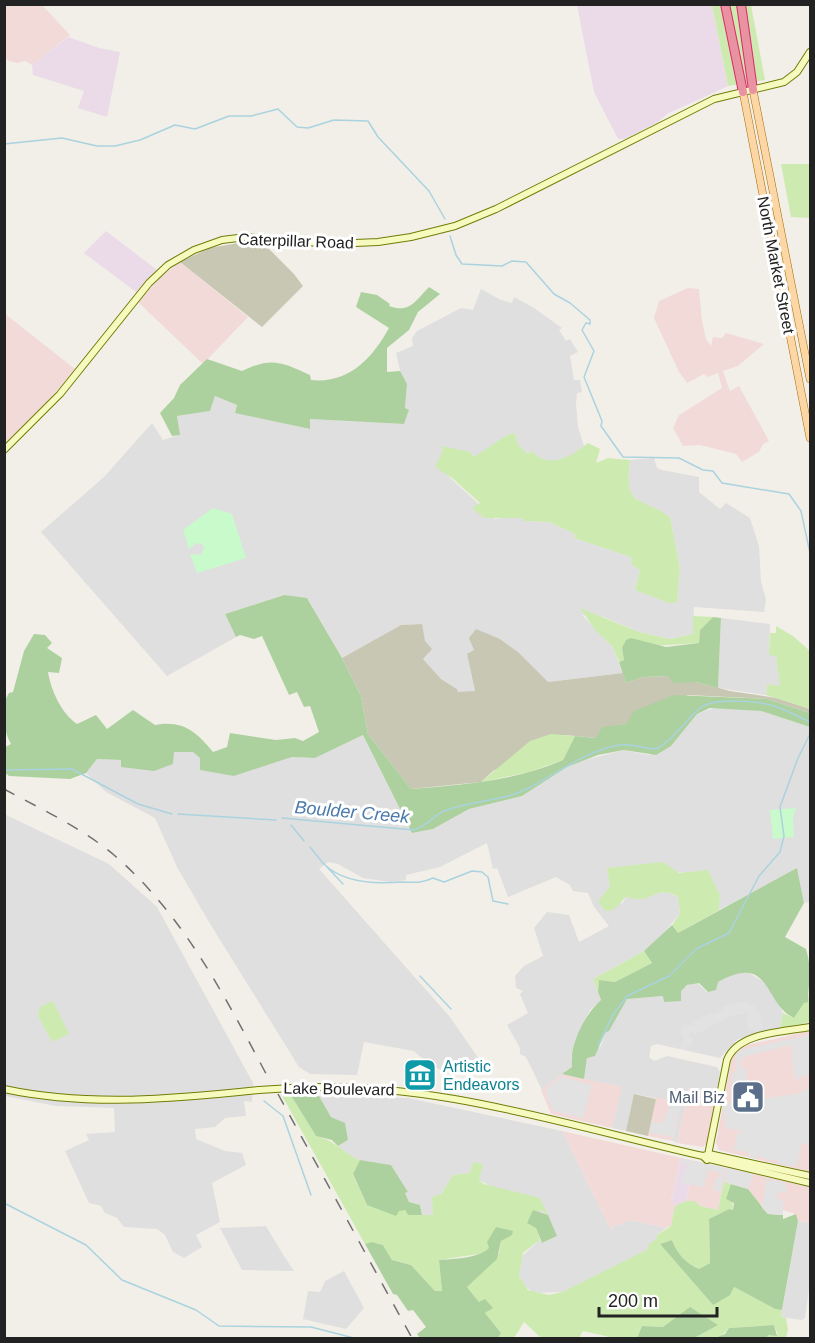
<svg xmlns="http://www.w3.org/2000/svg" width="815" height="1343" font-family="Arial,sans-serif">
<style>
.residential{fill:#e0dfdf}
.commercial{fill:#f2dad9}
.industrial{fill:#ebdbe8}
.construction{fill:#c7c7b4}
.grass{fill:#cdebb0}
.forest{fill:#add19e}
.park{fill:#c8facc}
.parking{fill:#e2e2e2}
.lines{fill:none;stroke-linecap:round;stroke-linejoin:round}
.stream{stroke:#aad3df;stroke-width:1.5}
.secondary-casing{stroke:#707d05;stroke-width:8}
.primary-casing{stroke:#a06b00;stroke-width:8}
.highway-casing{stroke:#dc2a67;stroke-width:10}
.secondary{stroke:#f7fabf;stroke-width:6}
.primary{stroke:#fcd6a4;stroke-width:7}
.highway{stroke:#e892a2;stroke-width:8}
.rail{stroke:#707070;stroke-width:1.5;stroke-dasharray:12 12;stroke-linecap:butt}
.secondary-bridge-casing{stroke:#707d05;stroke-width:8;stroke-linecap:butt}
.secondary-bridge{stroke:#f7fabf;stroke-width:6}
.labels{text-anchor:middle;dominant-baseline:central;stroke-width:6;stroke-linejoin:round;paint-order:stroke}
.street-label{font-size:16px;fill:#222;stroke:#fff}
.culture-label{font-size:16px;fill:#0d838f;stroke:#fff;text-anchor:start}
.service-label{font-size:16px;fill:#4e5e75;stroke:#fff;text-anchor:end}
.water-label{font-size:18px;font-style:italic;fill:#4a7aab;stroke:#fff}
</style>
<rect width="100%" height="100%" fill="#f2efe9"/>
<path class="residential" d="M481 289 501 300 512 303 514 297 534 308 562 328 559 330 566 341 570 339 578 352 570 356 574 380H580L582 392 577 393 576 404 578 427 584 446 571 457 554 462 545 461 531 452 528 454 518 446 515 433 507 435 491 448 474 457 469 452 443 449 445 473 495 519 509 517 524 518V521L549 522 575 534 574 538 631 557 632 565 640 570 635 590 677 603 680 568 670 517 642 504 631 494 628 486 630 460 654 458 657 468 662 470 699 477V492L710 501 720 509 726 503 750 518 759 546 761 582 766 599 764 612 694 607 693 634 670 639 639 632 604 617 582 615 612 646 623 673 547 682 518 652 500 639 467 654 475 692 457 693V689L441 679 422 658 425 641 421 624 401 625 342 658 308 599 283 595 225 614 236 637 167 676 41 532 104 477 152 423 163 440 179 435 177 416 210 411 215 396 237 405 235 412 309 429 310 419 404 424 409 410 405 409 407 384 401 375 396 353 413 346 412 338 417 331 461 308 473 310Z
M721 618 770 624 769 654 776 655 781 687 767 684 766 695 718 688Z
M717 707 761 711 810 727V902L804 903 797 869 719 910 720 895 686 873 675 872 669 867 607 868 611 887 622 904 626 897 642 899 653 893 667 892 678 897 680 914 651 947 593 979 601 1000 590 1010 576 1039 571 1059 572 1067 542 1090 526 1057 520 1054V1048L507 1025 528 1013 520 994 523 991 516 988 515 976 524 966 543 956 534 928 547 912 569 915 579 942 609 926 594 907 588 893 573 891 570 885 556 877 508 897 497 868 493 869 487 843 440 867 406 875V880L390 882 363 878 338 864 328 862 319 869 450 1017 481 1062V1066L475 1067 441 1070 429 1065 414 1051 364 1042 357 1075 310 1074 299 1067 212 927 177 867 155 818 106 792 86 773 97 759 122 760 121 766 174 752H193L234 776 292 757 315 758 363 735 412 833 433 829 469 809 522 796 567 767 585 760 624 750 649 755 671 746 697 714Z
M4 814 109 864 157 907 253 1083 252 1102 244 1101 246 1116 225 1118 215 1127 195 1129 196 1139 225 1151 242 1153 246 1165 212 1183 220 1222 196 1235 202 1247 184 1258 173 1252 165 1235 157 1229 124 1227 117 1218 105 1213 101 1206 89 1203 65 1151 89 1140 86 1134 115 1132 114 1108 56 1106 5 1096Z
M735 973H749L769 985 783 1013 780 1029 738 1039 720 1058 657 1044 651 1046 649 1057 654 1061 667 1056 717 1067 720 1072 716 1094 689 1088 677 1143 673 1141 681 1103 635 1094 626 1131 612 1128 621 1087 584 1079 587 1058 601 1046 605 1033 609 1031 623 1003 627 999 663 996 696 982 707 992 717 982Z
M319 1096 408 1098 562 1131 611 1230 616 1224 619 1225 630 1220 666 1228 656 1236 657 1239 649 1249 562 1292 534 1293 523 1285 519 1276 521 1257 540 1240 543 1243 557 1236 496 1189 479 1180 473 1162 470 1173 453 1175 441 1194 434 1215H422L420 1205 409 1202 405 1193 408 1192 391 1165 360 1160 343 1153 338 1146 348 1140 338 1120 331 1117Z
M798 1221 810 1223V1281L805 1318 802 1320 781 1317Z
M266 1226 282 1253 294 1271 242 1270 220 1228Z
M344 1271 364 1308 346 1329 303 1319 308 1291 320 1292 325 1281Z"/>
<path class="commercial" d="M4 5H42L70 35 32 65 25 61 17 63 9 61 5 58Z
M180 262 248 317 203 364 138 302 160 278Z
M688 288 699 289 702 321 706 339 711 346 713 337 722 338 726 333 764 344 738 366 723 371 730 391 739 386 769 441 763 444 759 452 742 462 736 454 700 445 683 446 673 428 679 415 722 388 718 373 708 377 704 374 687 383 679 372 654 318 659 301Z
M4 313 75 369 42 408 5 444Z
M810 1031V1172L719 1150 716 1143 731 1061 736 1052 747 1045Z
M562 1074 622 1087 612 1128 551 1114 541 1090Z
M689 1088 716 1094 707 1143 703 1147 677 1143Z
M656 1097 681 1103 673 1141 648 1136Z
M562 1131 681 1158 671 1201 676 1203 671 1226 666 1228 630 1220 619 1225 616 1224 611 1230Z
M695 1161 810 1187V1223L798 1221 796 1214 760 1204 748 1189 724 1182 718 1210 700 1206 695 1201H686Z"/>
<path class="industrial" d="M577 5H712L728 86 667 114 658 122 625 139H618L594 92Z
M68 37 99 48 120 52 107 117 78 108 84 91 33 75 32 65Z
M106 231 157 270 136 292 84 253Z
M681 1158 695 1161 686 1201 675 1206 676 1203 671 1202Z"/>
<path class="construction" d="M244 242H262L294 274 303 286 262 327 180 262 210 248Z
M422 624 425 641 432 649 423 659 441 679 457 689 458 692 475 691 467 654 474 650 469 638 476 629 500 639 518 652 548 682 623 673 626 683 643 677 668 676 673 681 696 682 730 691 777 698 810 709V713L767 699 688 695 626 724 602 728 597 738 564 735 493 771 481 782 411 789 368 734 361 696 342 658 401 625Z
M634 1094 656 1099 648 1136 626 1131Z"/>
<path class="grass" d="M712 5H751L765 80 728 86Z
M781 164H810V218L791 217Z
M515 433 518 445 528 454 531 451C551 470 570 457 588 443L600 449 596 463 608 458 630 460C624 509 639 495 670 517L680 568 677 603H669L635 590 640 570 632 565 631 557 574 538 575 534 549 522 523 521V518H484L472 508 480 503 452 478 435 467 443 450 441 446 470 452 474 457 507 435Z
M580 608 639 632 670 639 693 634V616L713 617 700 630 699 643 622 648 624 660 619 662 612 646 595 630Z
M776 626 793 636 810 651V709L766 695 767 684 780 686 776 656 769 655 770 633H776Z
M551 734 575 736 563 760 529 772 481 782 530 741Z
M663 862 679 873 708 870 720 895 719 910 678 933 672 925 680 914 678 897C661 886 655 897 641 899 637 900 631 898 626 897L613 910 605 911 598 901 610 887 607 868Z
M644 951 652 963 615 982 599 980 598 992 593 979Z
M810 994V1022L780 1029 783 1013 794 1018Z
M53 1001 69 1034 52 1042 38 1016 40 1007Z
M281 1094H290L316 1136C337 1141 341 1152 360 1160L353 1175 367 1205 405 1210 408 1215H433L432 1197 441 1194 453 1175 470 1173 473 1162 483 1164 479 1180 484 1184 540 1198 548 1215 541 1210 527 1221 536 1227 540 1240 523 1253 519 1276 528 1290 549 1295 562 1292 648 1249 649 1244 657 1239 656 1236 671 1226 675 1206 686 1201H695L700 1206 718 1210 724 1182 731 1184 733 1210 729 1209 709 1219 710 1263 699 1269C685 1263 677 1253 672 1240L660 1244 713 1305 734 1287 775 1309 782 1310 781 1317 786 1318 788 1329 786 1338H766L769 1335H778L774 1325 729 1328C720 1340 708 1338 694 1338L717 1325 690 1308 663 1327 642 1326 637 1338H614L583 1331 579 1338H541L524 1322 514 1338H498L501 1333 485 1313 492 1308 479 1302 467 1287 499 1253 501 1241 513 1231 485 1253 439 1260 442 1291H435L411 1265 392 1260 383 1245 372 1242 365 1244Z"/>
<path class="forest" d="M429 287 440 294 418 312 409 330 387 348V372L400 371 407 384 405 408 409 410 404 424 310 419V429L235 413 237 405 215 396 210 411 177 416 180 435 172 436 160 413 174 398 180 385 207 359 242 371C272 357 281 362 310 375L311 380C348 384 372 359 389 328L356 307 361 292 377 295 390 304 389 306C410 314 416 300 429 287Z
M284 595 307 598 342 658 361 696 368 734 411 789C462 785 515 781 563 760L575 736 596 738 602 727 626 724 634 711 674 695 767 699 810 713V727L761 711 710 708 697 714 671 746 656 755 624 750 598 755 567 767 522 796 469 809 433 829 412 833 363 735 315 758 292 757 234 776 200 770V758L193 752H174L173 764 154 771 121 767V760L97 759 86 773 70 779 9 776 5 773V747L11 744C3 730 0 707 9 693L13 692 24 651 34 634 45 635 52 643 47 648 62 658 59 673 48 672C51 690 61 713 77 724L96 715 107 729 133 710 155 725C184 720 196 732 213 752L227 747 230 733 276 740 295 738 303 741 319 732 310 706 304 707 297 692 289 695 262 636 254 639 240 635 236 637 225 614Z
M713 617 721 618 718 688 696 682 673 683 668 676 643 677 626 683 619 662 624 660 622 648 626 640 631 638 666 647 699 643 700 630Z
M797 868 804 903 785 937 806 949C813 973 808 981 808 1002L804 1003 794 1018C763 1004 772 952 718 982L716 990 708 992 699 983 687 985 681 991V1001L664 1002 663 996 627 999 609 1031 605 1033 595 1056 587 1058 584 1079 562 1074 572 1067C569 1045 585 1014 601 1000L598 992 599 980 615 982 652 963 644 951 672 925 678 933Z
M303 1092 319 1096 331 1117 345 1123 348 1140 338 1146 332 1140 316 1136 290 1094Z
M360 1160 391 1165 408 1192 405 1193 409 1202 420 1205 422 1215H408L405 1210 399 1211 396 1216 367 1205 353 1174Z
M731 1184 748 1189 768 1214 783 1215V1219L796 1214 798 1221 782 1310 775 1309 734 1287 730 1295 713 1305 660 1244 672 1240C677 1253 685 1263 699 1269L710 1263 709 1219 729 1209 733 1210 734 1203 726 1199Z
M533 1210 548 1215 557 1236 542 1243 536 1228 527 1223Z
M496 1227 513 1231 512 1235 501 1241 497 1259 467 1287 479 1302 485 1299 493 1308 485 1313 501 1333 498 1338H420L417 1334 426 1327 413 1310 408 1311 397 1295 393 1294 365 1244 372 1242 383 1245 392 1260 411 1265 435 1291H442L439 1260C453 1259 480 1258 489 1248L487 1242Z
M690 1307 718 1325 694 1338H637L642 1326 663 1327Z
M774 1325 777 1336 769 1335 766 1338H714L725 1334 729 1328Z"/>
<path class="park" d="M213 508 232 514 246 558 197 573 190 554 201 555 204 548 202 544 196 543 189 549 183 530Z
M796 808 793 818 794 837 773 839 770 810Z"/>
<path class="parking" d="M747 1002 755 1007 754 1011 759 1013 763 1028 758 1029 760 1033 754 1034 753 1030H749L746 1017 749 1014 745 1011 744 1014 729 1017 694 1035 692 1032 689 1036 693 1037 691 1047 687 1046V1051L680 1049 684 1035 680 1034 683 1024 694 1026 693 1023 711 1012 713 1015 723 1010 722 1006Z
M810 1035V1074L795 1080 791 1046H786L744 1057 740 1061 741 1068H745L749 1088 737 1090 735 1084H731L733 1072 737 1073 736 1055 740 1050Z
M562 1077 592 1085 583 1118 554 1111 545 1094 549 1092 546 1089Z
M810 1088V1144L801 1143 797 1166 778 1164V1161L762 1158 759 1153 757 1159 750 1158 747 1151H734L738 1132H741L742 1129 739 1131 726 1128 723 1104 797 1094Z
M671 1102 681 1104 679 1113 675 1112 678 1113 677 1118H673L676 1120 675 1126H672L676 1128 674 1137 650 1133 652 1121 661 1123 664 1121Z
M681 1158 725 1168 721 1192 713 1190 716 1177 720 1178 721 1173 708 1170 704 1187 681 1183 688 1164 680 1162Z
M727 1168 753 1174 748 1189 724 1182Z
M766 1180 785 1182 787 1193 778 1192 776 1199 783 1200V1215L768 1214 762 1208Z"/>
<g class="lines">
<path class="stream" d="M4 144 62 138 97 146H115L140 140 175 125 195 129 229 116H251L278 109 297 127 308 128 334 120 368 121 378 137 429 191 445 219
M450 236 456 255 462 264 502 266 512 261 526 262 554 294 570 303 590 320V324L586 323 582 330 594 351 584 377 602 421 601 426 623 457 679 458 703 470 713 471 722 483 789 494 801 511 810 553
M4 770 72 769 138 804 172 814
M178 814 276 820
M282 818 414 830C429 825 434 815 444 811 472 800 502 802 529 788 559 773 586 750 620 745 633 743 644 749 656 749 675 739 684 721 700 708 714 697 760 701 777 707 788 711 799 717 810 722
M291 825 304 841
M310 847C315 853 320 860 325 865 344 883 377 884 401 882 413 882 420 884 433 878L444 882 472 871 482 872 488 877 493 901 508 904
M327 867 343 884
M420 976 451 1009
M598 1046 613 1015 627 996 669 976 696 949 729 933 759 876 780 852 784 836 780 807 798 758 810 734
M264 1101 283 1116 311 1195
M4 1203 86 1245 122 1280 196 1310 219 1326 311 1327 354 1338"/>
<g class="secondary-casing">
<path id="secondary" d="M4 450 60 394 149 283 168 265 194 250 222 240 246 237 332 244 378 242 411 237 455 226 496 209 714 99 784 82 797 72 810 52
M291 1088C428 1079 570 1126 703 1156L709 1154 810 1176
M4 1089C88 1107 174 1099 259 1090
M705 1158 810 1183
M707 1160 727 1060C738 1032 784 1032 810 1027"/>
</g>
<g class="primary-casing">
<path id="primary" d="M753 90 810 379
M743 92 810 438"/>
</g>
<g class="highway-casing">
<path id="highway" d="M725 4 743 92
M741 4 753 90"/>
</g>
<use href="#secondary" class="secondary"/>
<use href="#primary" class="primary"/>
<use href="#highway" class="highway"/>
<path class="rail" d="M4 789C41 809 82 828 114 855 186 917 227 1001 271 1083
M278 1094 412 1338"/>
<g class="secondary-bridge-casing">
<path id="secondary-bridge" d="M259 1090 291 1088"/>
</g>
<use href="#secondary-bridge" class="secondary-bridge"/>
</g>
<defs>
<g id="museum-square" transform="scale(1.725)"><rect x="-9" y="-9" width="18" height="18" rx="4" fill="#0f9aa8" stroke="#fff"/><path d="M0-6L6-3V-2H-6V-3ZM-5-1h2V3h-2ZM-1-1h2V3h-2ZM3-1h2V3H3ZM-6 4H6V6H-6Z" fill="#fff"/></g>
<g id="civic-square" transform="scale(1.725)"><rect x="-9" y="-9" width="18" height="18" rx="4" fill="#5c6f8a" stroke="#fff"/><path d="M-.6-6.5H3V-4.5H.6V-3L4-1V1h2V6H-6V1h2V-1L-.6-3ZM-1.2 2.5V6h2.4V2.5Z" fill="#fff"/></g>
</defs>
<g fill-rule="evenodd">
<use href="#museum-square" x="420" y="1075"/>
<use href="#civic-square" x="748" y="1097"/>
</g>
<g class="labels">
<g class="street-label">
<text transform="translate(296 241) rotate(2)">Caterpillar Road</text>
<text transform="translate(776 265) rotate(79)">North Market Street</text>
<text transform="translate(339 1089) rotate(1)">Lake Boulevard</text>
</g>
<g class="culture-label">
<text x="443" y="1066">Artistic<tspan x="443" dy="18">Endeavors</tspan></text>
</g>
<g class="service-label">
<text x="725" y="1097">Mail Biz</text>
</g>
<g class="water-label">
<text transform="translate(352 812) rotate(5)">Boulder Creek</text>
</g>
</g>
<rect width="815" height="1343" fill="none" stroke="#222222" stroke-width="12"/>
<path d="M599 1307v9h118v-9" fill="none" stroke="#222222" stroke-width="3"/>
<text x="608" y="1307" font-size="18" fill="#222222" stroke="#ffffff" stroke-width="4.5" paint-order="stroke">200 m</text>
</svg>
